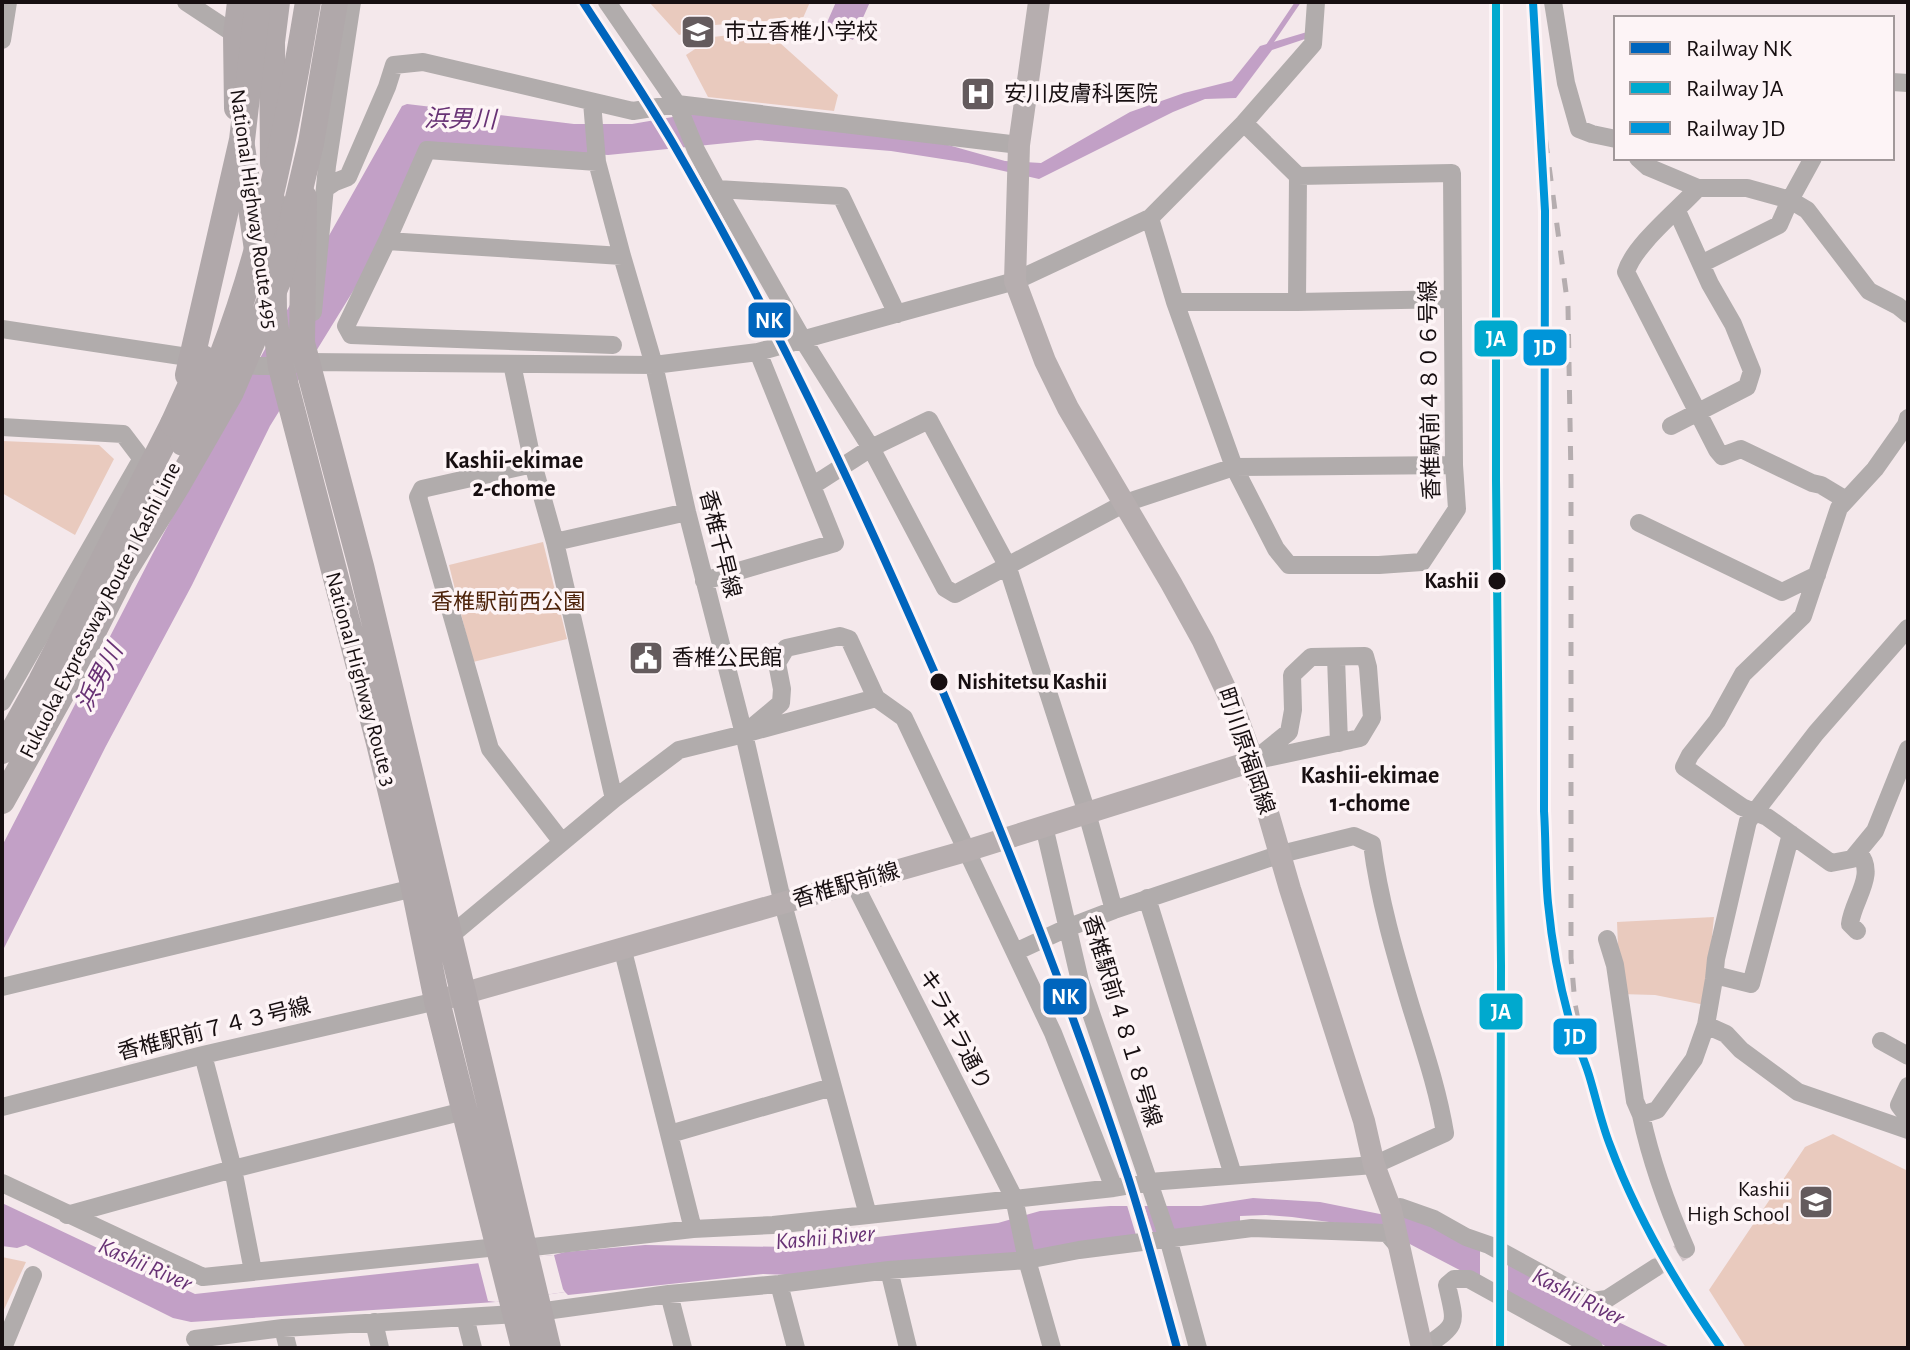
<svg xmlns="http://www.w3.org/2000/svg" width="1910" height="1350" font-family="'Alegreya Sans','Noto Sans JP',sans-serif">
<style>
.green{fill:#e9cabe}
.water{fill:#c2a0c6}
.pier{fill:#f4e8eb}
.lines{fill:none;stroke-linecap:round;stroke-linejoin:round}
.stream{stroke:#c2a0c6;stroke-width:5}
.minor-tunnel{stroke:#d3c7ca;stroke-width:18;stroke-dasharray:18 9;stroke-linecap:butt}
.minor{stroke:#b1acac;stroke-width:18}
.major{stroke:#b6aeaf;stroke-width:22}
.highway{stroke:#b0a8aa;stroke-width:26}
.rail{stroke:#b5adaf;stroke-width:5;stroke-dasharray:14 14;stroke-linecap:butt}
.highway-bridge{stroke:#b0a8aa;stroke-width:26}
.rail-1-casing{stroke:#fdf4f6;stroke-width:14}
.rail-2-casing{stroke:#fdf4f6;stroke-width:14}
.rail-3-casing{stroke:#fdf4f6;stroke-width:14}
.rail-1{stroke:#0065bd;stroke-width:8}
.rail-2{stroke:#00a9ce;stroke-width:8}
.rail-3{stroke:#0095d9;stroke-width:8}
.stop-dot{fill:#170f11;stroke:#fdf4f6;stroke-width:3}
.labels{text-anchor:middle;dominant-baseline:central;stroke-width:7;stroke-linejoin:round;paint-order:stroke}
.poi-label{font-size:22px;fill:#170f11;stroke:#fdf4f6;text-anchor:start}
.street-label{font-size:22px;fill:#170f11;stroke:#fdf4f6}
.stop-label{font-size:22px;font-weight:bold;fill:#170f11;stroke:#fdf4f6;text-anchor:end}
.park-label{font-size:22px;fill:#4d230a;stroke:#fdf4f6}
.water-label{font-size:24px;font-style:italic;fill:#683275;stroke:#fdf4f6}
.neighbourhood-label{font-size:24px;font-weight:bold;fill:#170f11;stroke:#fdf4f6}
.line-badge{stroke:#fdf4f6;stroke-width:3}
.badge-label{font-size:22px;text-anchor:middle;font-weight:bold;fill:#fff}
</style>
<rect width="100%" height="100%" fill="#f4e8eb"/>
<path class="green" d="M649 2H810L803 18 715 25 679 35Z
M739 34H770L838 95 834 111 708 97 686 55 713 37Z
M2 441 99 445 114 459 75 535 2 493Z
M543 542 567 639 473 662 449 565Z
M1714 917 1705 1005 1655 995 1620 994 1617 922Z
M1833 1134 1908 1171V1348H1746L1709 1290 1805 1147Z
M2 1257 26 1262 2 1314Z"/>
<path class="water" d="M836 2H870L853 40 825 27Z
M1307 32 1305 39 1272 50 1236 98 1205 99 1173 112 1039 179 968 163 891 151 757 140 608 155 429 143 363 275 270 426 192 585 106 746 2 952V846L152 555 215 438 402 106 407 104 574 124H632L690 114 941 143 1005 161 1041 163 1130 112 1184 93 1232 81 1260 46Z
M1253 1198 1320 1202 1385 1215 1413 1214 1601 1307 1604 1315 1672 1348H1609L1381 1229 1292 1217 1266 1215 1240 1216V1221L1150 1240 791 1275 763 1274 568 1295 565 1292 496 1302 191 1322 173 1318 26 1245 17 1248 2 1246V1203L195 1294 554 1255 565 1252 645 1245 791 1247 998 1223 1040 1211 1110 1206H1201Z"/>
<path class="pier" d="M1126 1202H1143L1156 1242 1139 1245Z
M1480 1242 1508 1253V1301L1480 1284Z
M554 1255 563 1289 565 1292 496 1302 488 1301 478 1262Z"/>
<g class="lines">
<path class="stream" d="M1267 48 1298 2"/>
<path class="minor-tunnel" d="M1655 1268 1686 1249"/>
<path class="minor" d="M186 2 236 35
M607 2 677 104 696 150 717 189 803 340 871 448 945 588 955 594 1125 503 1234 467 1276 549 1289 565H1379L1422 562 1457 509 1454 465 1452 173 1298 176 1244 123
M1553 2 1566 83 1579 129 1592 134 1616 139
M2 40 8 2
M1892 82 1908 83
M592 102 597 162 622 256 654 365 687 512 744 734 783 904 868 1215
M1638 158 1648 167 1698 188H1747L1790 200 1807 210 1869 291 1898 306 1908 314
M597 162 427 150 387 241 346 326 351 335 613 345
M326 188 335 182 348 177 387 87 394 65 423 62 633 111 677 104 1019 145
M1698 188C1678 210 1634 245 1626 272L1717 450 1722 456 1741 449 1812 483 1821 485 1846 500
M717 189 841 196 897 314
M1150 218 1175 302 1234 467 1454 465
M387 241 622 256
M1701 264 1779 225 1790 200 1813 158
M1175 302H1297L1452 299
M1297 302 1298 176
M313 312 327 166 352 2
M2 329 201 359
M235 364C261 367 280 367 307 362L654 365 758 352 1015 281 1150 218 1244 123 1313 44 1316 2
M512 364 533 464 555 542 614 799
M1908 418 1906 425 1875 469 1839 508 1803 616 1743 674 1717 721 1690 755 1684 767 1742 807 1767 817 1831 863 1852 859 1875 831 1908 749
M1671 426 1747 387 1752 371 1733 324 1710 284 1677 211
M2 427 123 434 142 459
M533 464 422 489 418 497 490 749 562 842
M812 486 871 448 929 420 1007 565 1087 813 1114 910
M1639 523 1782 592 1817 575
M555 542 687 512
M704 581 835 543 758 352
M840 636 849 639 876 698 744 734 781 703 782 689 777 663 786 648Z
M1365 656 1368 667 1372 718 1360 738 1253 761 1289 732 1293 710 1292 675 1311 657Z
M1336 657 1339 743
M876 698 904 718 1053 1033 1114 1188
M2 702 141 460
M1044 826 1080 981 1168 1238 1198 1348
M854 883 1014 1198 1027 1260 1052 1348
M1147 898 1233 1175
M1857 931 1850 924C1853 899 1878 874 1858 852
M450 936 614 799 679 750 744 734
M1607 939 1615 965 1635 1101 1641 1115
M622 947 693 1229
M1715 975 1751 984 1791 834
M2 987 414 888
M1706 1025 1726 1034 1741 1050 1798 1092 1908 1130
M1881 1041 1908 1056
M203 1055 233 1169 253 1271
M1908 1086 1899 1105 1908 1117
M2 1107 203 1055 437 1001
M670 1134 832 1087
M2 1183 203 1277 498 1247
M1391 1210 1400 1207 1434 1219 1466 1237 1489 1245 1592 1301 1607 1299 1655 1268
M67 1215 233 1169 464 1111
M524 1248 693 1229 773 1225 868 1215 1114 1188 1149 1182 1374 1165 1445 1133C1438 1090 1424 1049 1411 1007 1395 954 1379 899 1372 844L1354 836 1281 854 1114 910 1067 928 1015 952
M1686 1249C1667 1206 1651 1161 1641 1115L1657 1110 1694 1059 1706 1025 1714 979 1716 959 1748 821 1816 733 1908 628
M889 1270 908 1348
M779 1284 796 1348
M669 1294 683 1348
M538 1312 669 1294 779 1284 889 1270 1027 1260 1079 1250 1252 1228 1387 1233 1400 1248
M465 1317 473 1348
M374 1322 380 1348
M283 1328 288 1348
M195 1339 283 1328 516 1314
M3 1348 33 1275
M1424 1348C1459 1323 1456 1326 1447 1285L1454 1279H1469L1594 1348"/>
<path class="major" d="M1039 2 1019 145 1015 281 1045 361 1068 408 1171 583 1203 641 1233 705 1253 761 1290 889 1364 1121 1374 1165 1391 1210 1422 1348
M437 1001 966 851 1253 761"/>
<path class="highway" d="M237 108 236 35 240 2
M242 146 257 250
M273 163 272 42 277 2
M304 197 302 343 361 566 548 1348
M273 202 274 314 281 367 379 743 414 888 437 1001 524 1348
M2 751 41 681 173 424
M2 801 65 688 122 575"/>
<path class="rail" d="M1538 84 1568 307 1571 478V958L1575 1004 1588 1073"/>
<path class="highway-bridge" d="M188 375 242 140 258 2
M173 424 203 358
M183 443C254 305 283 154 308 2
M122 575 177 486 231 392 279 279 311 143 335 2"/>
<g class="rail-1-casing">
<path id="rail-1" d="M583 2C613 48 643 93 671 140 770 309 856 492 934 671 1005 837 1072 1006 1128 1177 1146 1233 1161 1291 1177 1348"/>
</g>
<g class="rail-2-casing">
<path id="rail-2" d="M1496 2V480L1501 965 1500 1348"/>
</g>
<g class="rail-3-casing">
<path id="rail-3" d="M1533 2 1545 211 1544 811C1546 841 1545 872 1548 903 1552 945 1560 988 1572 1029 1577 1044 1584 1059 1589 1075 1596 1098 1601 1122 1610 1145 1637 1218 1676 1284 1721 1348"/>
</g>
<use href="#rail-1" class="rail-1"/>
<use href="#rail-2" class="rail-2"/>
<use href="#rail-3" class="rail-3"/>
</g>
<defs>
<g id="school-square" transform="scale(1.8)"><rect x="-9" y="-9" width="18" height="18" rx="4" fill="#645b5d" stroke="#fdf4f6"/><path d="M0-5L7-2L0 1L-7-2ZM-4 1L0 2.5L4 1V4Q0 6-4 4Z" fill="#fff"/></g>
<g id="hospital-square" transform="scale(1.8)"><rect x="-9" y="-9" width="18" height="18" rx="4" fill="#645b5d" stroke="#fdf4f6"/><path d="M-5-5h3v3.5h4V-5h3V5h-3V1.5h-4V5h-3Z" fill="#fff"/></g>
<g id="civic-square" transform="scale(1.8)"><rect x="-9" y="-9" width="18" height="18" rx="4" fill="#645b5d" stroke="#fdf4f6"/><path d="M-.6-6.5H3V-4.5H.6V-3L4-1V1h2V6H-6V1h2V-1L-.6-3ZM-1.2 2.5V6h2.4V2.5Z" fill="#fff"/></g>
</defs>
<g fill-rule="evenodd">
<use href="#school-square" x="698" y="32"/>
<use href="#hospital-square" x="978" y="94"/>
<use href="#civic-square" x="646" y="658"/>
<use href="#school-square" x="1816" y="1202"/>
</g>
<g class="stop-dot">
<circle cx="1497" cy="581" r="10"/>
<circle cx="939" cy="682" r="10"/>
</g>
<g class="labels">
<g class="poi-label">
<text x="724" y="32">市立香椎小学校</text>
<text x="1004" y="94">安川皮膚科医院</text>
<text x="672" y="658">香椎公民館</text>
<text x="1790" y="1189" text-anchor="end">Kashii<tspan x="1790" dy="25">High School</tspan></text>
</g>
<g class="street-label">
<text transform="translate(254 209) rotate(82)">National Highway Route 495</text>
<text transform="translate(1430 390) rotate(-91)">香椎駅前４８０６号線</text>
<text transform="translate(720 544) rotate(76)">香椎千早線</text>
<text transform="translate(100 610) rotate(-63)">Fukuoka Expressway Route 1 Kashi Line</text>
<text transform="translate(361 679) rotate(75)">National Highway Route 3</text>
<text transform="translate(1246 751) rotate(71)">町川原福岡線</text>
<text transform="translate(846 885) rotate(-16)">香椎駅前線</text>
<text transform="translate(1122 1021) rotate(73)">香椎駅前４８１８号線</text>
<text transform="translate(214 1029) rotate(-14)">香椎駅前７４３号線</text>
<text transform="translate(955 1030) rotate(63)">キラキラ通り</text>
</g>
<g class="stop-label">
<text x="1479" y="581">Kashii</text>
<text x="957" y="682" text-anchor="start">Nishitetsu Kashii</text>
</g>
<g class="park-label">
<text x="508" y="602">香椎駅前西公園</text>
</g>
<g class="water-label">
<text transform="translate(460 120) rotate(1)">浜男川</text>
<text transform="translate(100 678) rotate(-62)">浜男川</text>
<text transform="translate(825 1238) rotate(-5)">Kashii River</text>
<text transform="translate(145 1265) rotate(24)">Kashii River</text>
<text transform="translate(1578 1297) rotate(27)">Kashii River</text>
</g>
<g class="neighbourhood-label">
<text x="514" y="461">Kashii-ekimae<tspan x="514" dy="28">2-chome</tspan></text>
<text x="1370" y="776">Kashii-ekimae<tspan x="1370" dy="28">1-chome</tspan></text>
</g>
</g>
<g class="line-badge">
<rect x="747" y="301" width="45" height="38" rx="8" fill="#0065bd"/>
<rect x="1473" y="319" width="46" height="39" rx="8" fill="#00a9ce"/>
<rect x="1522" y="328" width="46" height="39" rx="8" fill="#0095d9"/>
<rect x="1042" y="977" width="46" height="39" rx="8" fill="#0065bd"/>
<rect x="1478" y="992" width="46" height="39" rx="8" fill="#00a9ce"/>
<rect x="1552" y="1017" width="46" height="39" rx="8" fill="#0095d9"/>
</g>
<g class="badge-label">
<text x="769" y="328">NK</text>
<text x="1496" y="346">JA</text>
<text x="1545" y="355">JD</text>
<text x="1065" y="1004">NK</text>
<text x="1501" y="1019">JA</text>
<text x="1575" y="1044">JD</text>
</g>
<rect width="1910" height="1350" fill="none" stroke="#170f11" stroke-width="8"/>
<rect x="1614" y="16" width="280" height="144" fill="#fdf4f6" stroke="#a1989a" stroke-width="2"/>
<rect x="1630" y="42" width="40" height="12" fill="#0065bd" stroke="#a1989a" stroke-width="2"/>
<text x="1686" y="56" font-size="24" fill="#170f11">Railway NK</text>
<rect x="1630" y="82" width="40" height="12" fill="#00a9ce" stroke="#a1989a" stroke-width="2"/>
<text x="1686" y="96" font-size="24" fill="#170f11">Railway JA</text>
<rect x="1630" y="122" width="40" height="12" fill="#0095d9" stroke="#a1989a" stroke-width="2"/>
<text x="1686" y="136" font-size="24" fill="#170f11">Railway JD</text>
</svg>
